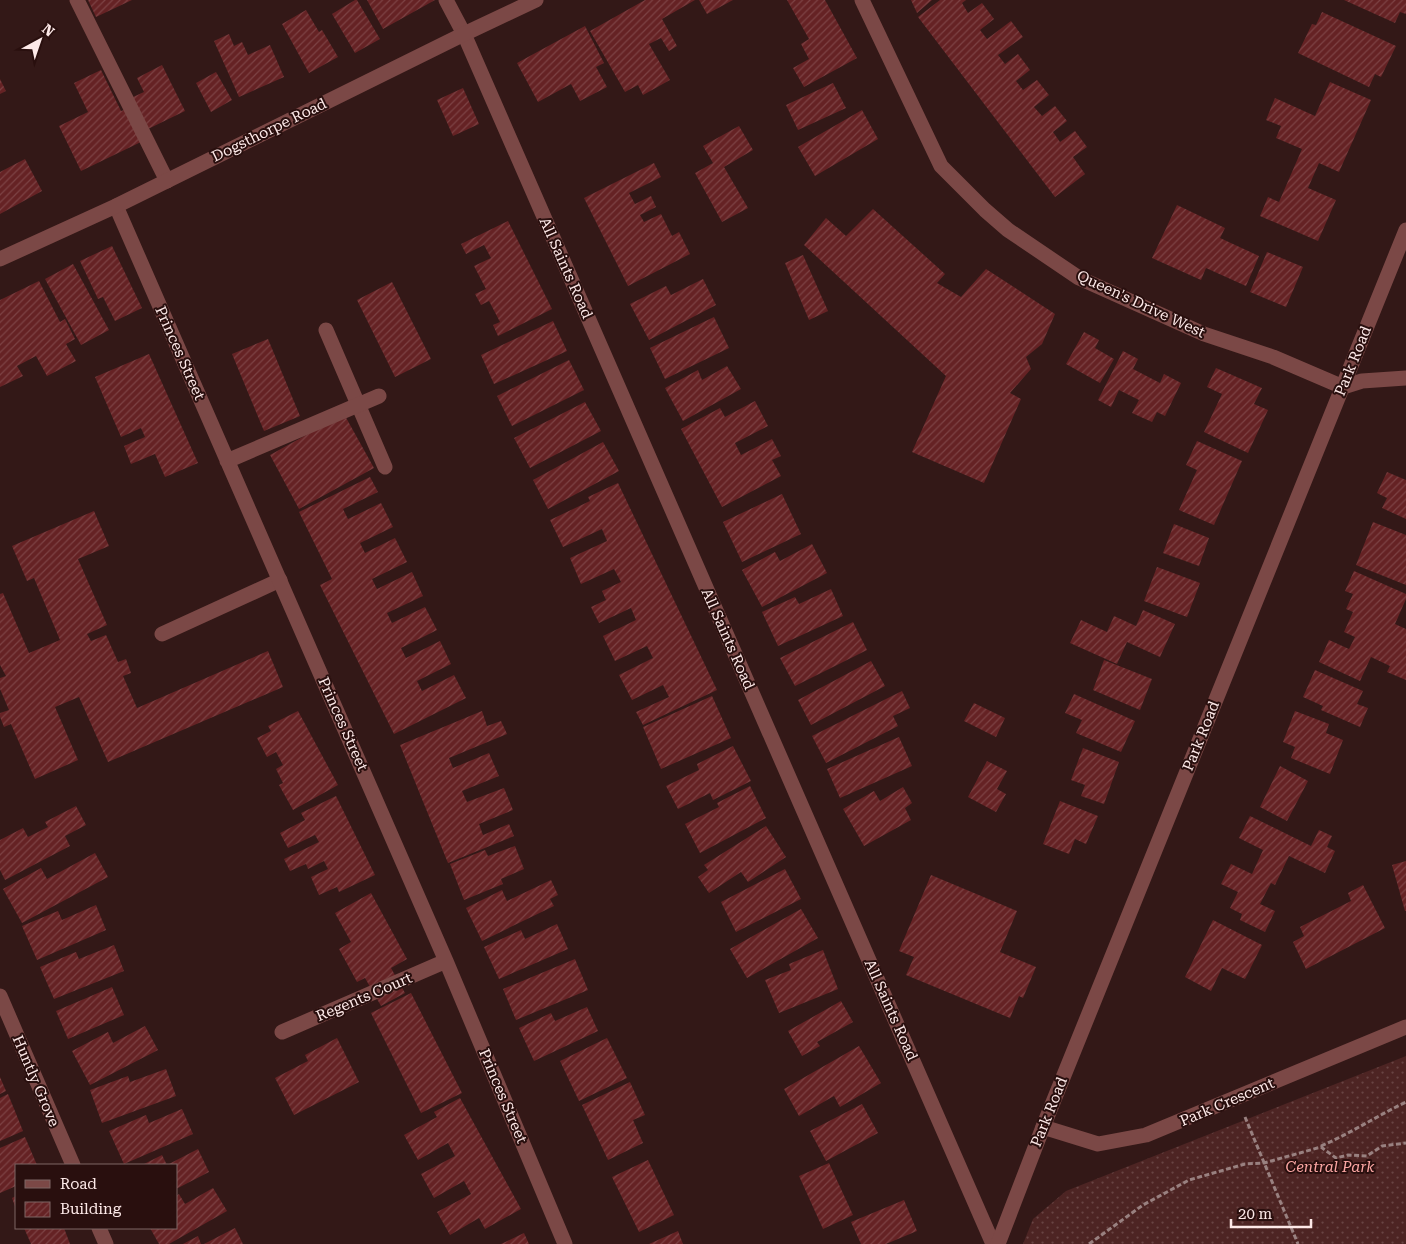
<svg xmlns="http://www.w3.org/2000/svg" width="1406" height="1244" font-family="'Roboto Serif',serif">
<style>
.grass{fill:url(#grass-dots)}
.building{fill:url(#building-hatch)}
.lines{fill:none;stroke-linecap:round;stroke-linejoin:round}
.path{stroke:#998180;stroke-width:3;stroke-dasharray:5 2.5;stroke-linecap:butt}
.service{stroke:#7b4846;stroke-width:15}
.minor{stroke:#7b4846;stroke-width:15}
.tertiary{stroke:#7b4846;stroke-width:15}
.labels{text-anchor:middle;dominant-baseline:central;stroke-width:4;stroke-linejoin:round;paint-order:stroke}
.street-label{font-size:15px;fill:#fde9e8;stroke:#290f0e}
.park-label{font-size:15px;font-style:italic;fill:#fca7a4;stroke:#290f0e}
</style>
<defs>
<pattern id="grass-dots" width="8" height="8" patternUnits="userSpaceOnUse" patternTransform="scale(1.25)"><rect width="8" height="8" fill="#4d2423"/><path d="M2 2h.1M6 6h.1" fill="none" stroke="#684443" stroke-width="1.8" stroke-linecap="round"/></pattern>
<pattern id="building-hatch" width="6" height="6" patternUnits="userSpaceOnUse" patternTransform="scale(1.25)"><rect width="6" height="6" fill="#652224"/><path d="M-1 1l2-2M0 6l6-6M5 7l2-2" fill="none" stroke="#7c4244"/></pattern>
</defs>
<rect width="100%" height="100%" fill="#331817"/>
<path class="grass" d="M1406 1056V1244H1023L1033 1219 1066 1191Z"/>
<path class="building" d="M88 0H132L96 17Z
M355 0H357L380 39 355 53 332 14Z
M367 0H435L383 29Z
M645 0H695L662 19 677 46 669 51 661 38 649 44 670 80 643 95 638 85 625 92 590 31Z
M699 0H733L707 14Z
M787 0H825L857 58 804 87 793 68 809 59 801 44 809 39Z
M911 0H932L917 13Z
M940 0H966L962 3 968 13 982 3 994 19 980 30 987 39 1011 21 1023 37 998 55 1005 64 1018 54 1030 70 1016 81 1023 90 1037 80 1049 95 1034 107 1042 116 1055 106 1067 121 1053 132 1060 142 1075 131 1087 147 1073 157 1085 174 1055 197 918 17Z
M1344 0H1406V14L1400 12 1395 23Z
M306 10 319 32 322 30 338 57 309 73 282 24Z
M1322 12 1396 46 1381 77 1375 74 1369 87 1298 53 1312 24 1316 25Z
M585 26 604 63 596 67 607 87 580 101 571 84 538 102 517 63Z
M229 34 234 46 242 42 248 55 270 45 284 77 239 97 214 41Z
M162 65 185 111 148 129 133 97 144 92 137 78Z
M101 70 121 111 127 109 143 141 81 171 59 126 88 112 74 83Z
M216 72 232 100 211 112 196 83Z
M0 79 6 91 0 94Z
M1330 82 1371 100 1339 172 1319 163 1308 188 1336 200 1318 241 1260 216 1268 197 1279 202 1302 149 1276 138 1281 126 1266 120 1275 98 1315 116Z
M833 83 846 108 798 130 786 105Z
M463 88 479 124 453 136 437 100Z
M862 110 878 139 815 176 798 147Z
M739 126 753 150 724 167 748 208 722 222 695 173 713 163 703 146Z
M25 159 42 191 0 214V172Z
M654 163 661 177 629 193 635 204 651 196 656 207 640 215 644 222 661 214 672 236 679 232 690 254 628 286 584 198Z
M1177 205 1225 228 1220 238 1259 256 1246 286 1206 268 1201 280 1152 258Z
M873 209 945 274 937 283 961 297 986 269 1055 314 1042 344 1026 357 1031 369 1010 393 1021 399 984 483 912 452 946 376 804 245 826 218 846 236Z
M508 221 552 309 498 336 493 325 500 322 489 301 481 305 475 294 486 289 474 266 491 258 484 245 466 254 461 244Z
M112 246 142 308 115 321 103 297 98 299 80 261Z
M1267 252 1303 267 1286 307 1250 292Z
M803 255 828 311 809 320 785 263Z
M73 264 109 330 81 345 45 279Z
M703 279 716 305 649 340 630 304 666 286 671 295Z
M39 281 60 322 65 319 75 339 66 344 76 361 47 376 36 356 17 366 23 376 0 387V300Z
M392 282 431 359 395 377 357 300Z
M714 317 729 348 665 379 650 348Z
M553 321 567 351 494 384 481 355Z
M1084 332 1099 340 1095 348 1114 359 1100 383 1066 364Z
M268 339 300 416 264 431 232 354Z
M1123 351 1138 359 1133 369 1160 383 1164 374 1181 383 1165 416 1157 412 1152 422 1132 413 1139 400 1119 390 1111 407 1098 400Z
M149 354 198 463 165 477 155 454 131 464 124 446 145 437 141 428 121 437 95 377Z
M569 360 584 390 512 426 497 396Z
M727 366 741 389 683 421 665 388 698 370 702 380Z
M1216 368 1262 388 1254 404 1268 410 1248 453 1204 432 1222 394 1207 387Z
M755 401 768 426 735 443 741 455 772 439 781 456 772 460 781 476 722 507 681 429 720 408 725 417Z
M585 402 601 431 530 468 514 438Z
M344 414 374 468 299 509 270 455Z
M1197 441 1242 461 1214 525 1179 510 1197 470 1186 465Z
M603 442 619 471 548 509 533 480Z
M1387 472 1406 480V519L1382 508 1387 498 1377 493Z
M370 477 378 492 343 509 348 519 381 503 393 527 360 543 365 553 395 538 407 562 372 579 377 589 412 572 423 596 387 613 392 623 425 607 437 630 401 648 406 658 440 641 451 664 417 681 422 691 454 675 466 698 394 734 320 585 332 579 299 512Z
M618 483 717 690 643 725 636 712 669 697 663 685 632 700 619 675 653 658 647 646 615 661 603 636 636 620 631 608 599 623 591 607 606 600 602 591 621 582 614 569 581 584 570 558 607 541 602 529 563 547 550 520 590 501 588 497Z
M782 494 801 534 742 562 723 522Z
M94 511 109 546 78 559 107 625 87 634 91 641 106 635 118 662 126 659 131 673 123 676 137 708 268 651 283 687 108 762 79 697 55 707 78 760 35 779 11 724 4 727 0 717V713L9 710 0 689V678L6 676 0 665V594L3 593 29 653 60 640 34 578 27 581 12 546Z
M1373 522 1406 535V585L1356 565Z
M1174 524 1209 538 1199 566 1163 553Z
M812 544 827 573 762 607 742 570 775 552 780 561Z
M1157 567 1200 583 1187 617 1144 601Z
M1354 571 1406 594V599L1395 624 1406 629V680L1387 672 1390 666 1371 657 1360 681 1319 662 1329 640 1349 649 1355 637 1344 632 1353 612 1346 609 1353 594 1345 591Z
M831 589 843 616 778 646 762 612 795 597 799 604Z
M1143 610 1175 624 1160 657 1127 642 1117 664 1070 643 1081 620 1107 632 1114 616 1136 626Z
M853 622 867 650 795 686 780 658Z
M1104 660 1152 679 1140 710 1093 690Z
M871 661 885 686 811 725 798 700Z
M1315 670 1363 691 1357 704 1368 708 1360 727 1321 710 1323 706 1303 697Z
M902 691 910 708 893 716 898 726 826 763 812 736Z
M1074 694 1135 721 1121 752 1076 733 1082 720 1065 713Z
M712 696 731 738 661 769 643 727Z
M974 703 1005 718 996 737 964 721Z
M298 711 338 785 293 810 279 785 283 783 276 769 283 765 276 752 267 757 257 738 271 731 268 726Z
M482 711 487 726 501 721 507 734 449 758 453 768 489 753 499 776 462 791 467 802 504 788 513 810 479 824 483 835 509 824 514 836 448 863 400 745Z
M1295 711 1329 724 1326 733 1343 740 1330 774 1291 758 1295 747 1283 742Z
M899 737 912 766 840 798 827 769Z
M733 746 751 781 713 800 710 793 678 809 666 786 699 770 697 764Z
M1083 748 1119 762 1104 804 1081 796 1085 785 1071 780Z
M987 761 1007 771 997 789 1006 794 996 812 968 797Z
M1280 766 1308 781 1287 821 1260 807Z
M750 786 766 818 700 853 685 824 719 807 717 803Z
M903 787 912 803 905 808 911 820 864 846 843 809 874 791 880 801Z
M336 796 375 875 339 892 337 887 319 895 311 877 328 869 324 861 308 869 306 864 290 871 284 859 319 842 315 835 288 848 280 833 305 820 301 813Z
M1060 801 1098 816 1086 844 1075 839 1069 854 1043 844Z
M76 806 86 825 65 836 70 846 5 880 0 870V840L23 828 28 837 48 827 45 822Z
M1250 816 1311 846 1319 830 1332 836 1327 847 1335 851 1325 873 1289 856 1275 885 1271 883 1260 904 1275 911 1265 932 1240 920 1242 914 1230 908 1238 892 1221 884 1231 864 1252 874 1263 850 1239 838Z
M766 826 786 857 748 882 741 872 709 893 698 877 708 870 704 865Z
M515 846 524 869 501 879 503 884 464 900 450 864 485 850 488 856Z
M95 853 108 877 22 923 3 889 41 868 47 879Z
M1406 861V911H1405L1392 865Z
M785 869 801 899 736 932 721 902Z
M931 875 1017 911 1000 952 1036 967 1023 998 1019 996 1010 1018 906 975 914 957 899 951Z
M551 880 558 895 550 899 554 906 482 941 466 908 502 890 507 901Z
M1363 885 1385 928 1306 969 1293 942 1304 936 1300 927 1351 901 1348 893Z
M371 893 407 959 391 968 405 993 381 1006 365 978 357 982 339 949 351 942 335 913Z
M96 905 106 930 37 960 22 926 58 911 62 920Z
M801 909 818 938 747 978 730 949Z
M1213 920 1262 945 1245 979 1222 968 1211 991 1185 977Z
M557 924 568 949 499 979 484 947 521 930 525 939Z
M114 945 124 971 54 999 40 967 76 952 79 959Z
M823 950 838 989 779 1013 765 980 791 970 789 964Z
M575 959 588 990 516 1020 503 989Z
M112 987 124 1015 68 1039 56 1011Z
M411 993 462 1093 421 1113 371 1013Z
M841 1001 853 1022 817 1042 820 1046 802 1056 788 1031Z
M587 1007 598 1031 534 1061 519 1028 551 1013 555 1021Z
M145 1026 158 1050 90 1085 72 1051 108 1032 113 1043Z
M337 1038 359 1082 294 1115 275 1078 308 1061 305 1055Z
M607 1038 627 1078 579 1101 560 1061Z
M859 1046 881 1083 840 1107 834 1096 799 1116 784 1089Z
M166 1069 176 1096 102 1123 90 1090 128 1076 130 1082Z
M0 1077 6 1091 0 1094Z
M630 1082 645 1115 633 1120 643 1143 608 1160 582 1105Z
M8 1094 23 1131 0 1141V1098Z
M460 1098 521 1209 485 1229 479 1218 450 1235 437 1212 471 1194 464 1181 434 1198 421 1174 455 1156 448 1143 418 1160 404 1135 437 1117 434 1112Z
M862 1104 878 1133 826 1161 810 1131Z
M182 1109 193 1134 124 1164 109 1131 146 1115 149 1123Z
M25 1137 37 1165H16V1186L0 1193V1148Z
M198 1149 209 1172 176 1189V1165H142L162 1155 167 1165Z
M648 1160 674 1215 639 1232 612 1177Z
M829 1163 853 1215 823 1229 799 1176Z
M213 1188 227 1211 169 1244H159L150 1228H176V1196L179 1194 185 1204Z
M16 1196V1209L12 1198Z
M904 1200 917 1231 886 1244H861L851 1222Z
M24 1228H64L70 1244H31Z
M235 1228 243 1244H204Z
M678 1231 683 1244H649Z
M524 1233 529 1244H501Z
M198 1236 201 1244H183Z"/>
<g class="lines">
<path class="path" d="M1245 1117 1298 1244
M1321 1146C1351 1133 1377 1116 1406 1102
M1089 1244 1143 1205 1189 1180 1245 1164 1264 1163 1321 1147 1336 1158 1348 1155 1367 1156 1382 1146 1406 1143"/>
<path class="service" d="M77 0 167 181
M326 330 385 467
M162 634 280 580"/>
<path class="minor" d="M446 0 464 34 993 1244
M862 0 941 166 985 210 1008 230 1079 278 1204 334 1273 357 1343 387 1362 381 1406 378
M116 206 446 961 565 1244
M227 461 379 396
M0 996 73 1165
M282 1032 446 961
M1043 1127 1098 1144 1146 1135 1406 1027
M99 1228 106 1244"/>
<path class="tertiary" d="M0 259 116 206 464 34 536 0
M998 1244 1043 1127 1406 230"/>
</g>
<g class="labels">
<g class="street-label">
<text transform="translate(269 130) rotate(-26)">Dogsthorpe Road</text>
<text transform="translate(566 268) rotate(66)">All Saints Road</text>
<text transform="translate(1141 304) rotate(25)">Queen's Drive West</text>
<text transform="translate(180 353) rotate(66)">Princes Street</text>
<text transform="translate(1353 361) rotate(-68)">Park Road</text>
<text transform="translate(728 639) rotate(66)">All Saints Road</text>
<text transform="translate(343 724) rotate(66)">Princes Street</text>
<text transform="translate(1201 736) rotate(-68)">Park Road</text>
<text transform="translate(364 997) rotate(-23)">Regents Court</text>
<text transform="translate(891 1010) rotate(66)">All Saints Road</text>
<text transform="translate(36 1081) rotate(67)">Huntly Grove</text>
<text transform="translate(503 1096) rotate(67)">Princes Street</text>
<text transform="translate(1227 1102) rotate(-23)">Park Crescent</text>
<text transform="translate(1049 1112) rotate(-68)">Park Road</text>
</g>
<g class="park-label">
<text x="1330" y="1167">Central Park</text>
</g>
</g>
<rect x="15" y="1164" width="162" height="65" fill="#290f0e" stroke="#7e6665"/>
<rect x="25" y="1180" width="25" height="8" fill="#7b4846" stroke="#7e6665"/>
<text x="60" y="1189" font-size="15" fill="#fde9e8">Road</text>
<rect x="25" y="1202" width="25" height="15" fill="url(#building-hatch)" stroke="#7e6665"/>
<text x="60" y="1214" font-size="15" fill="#fde9e8">Building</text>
<g transform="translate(40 40) rotate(40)" stroke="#290f0e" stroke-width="4" paint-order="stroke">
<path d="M0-4L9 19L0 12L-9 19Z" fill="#fde9e8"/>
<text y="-8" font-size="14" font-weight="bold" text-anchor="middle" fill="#fde9e8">N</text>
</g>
<path d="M1231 1219v8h80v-8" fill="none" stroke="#fde9e8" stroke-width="2.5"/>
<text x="1238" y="1219" font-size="15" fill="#fde9e8" stroke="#290f0e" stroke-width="4" paint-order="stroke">20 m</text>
</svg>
